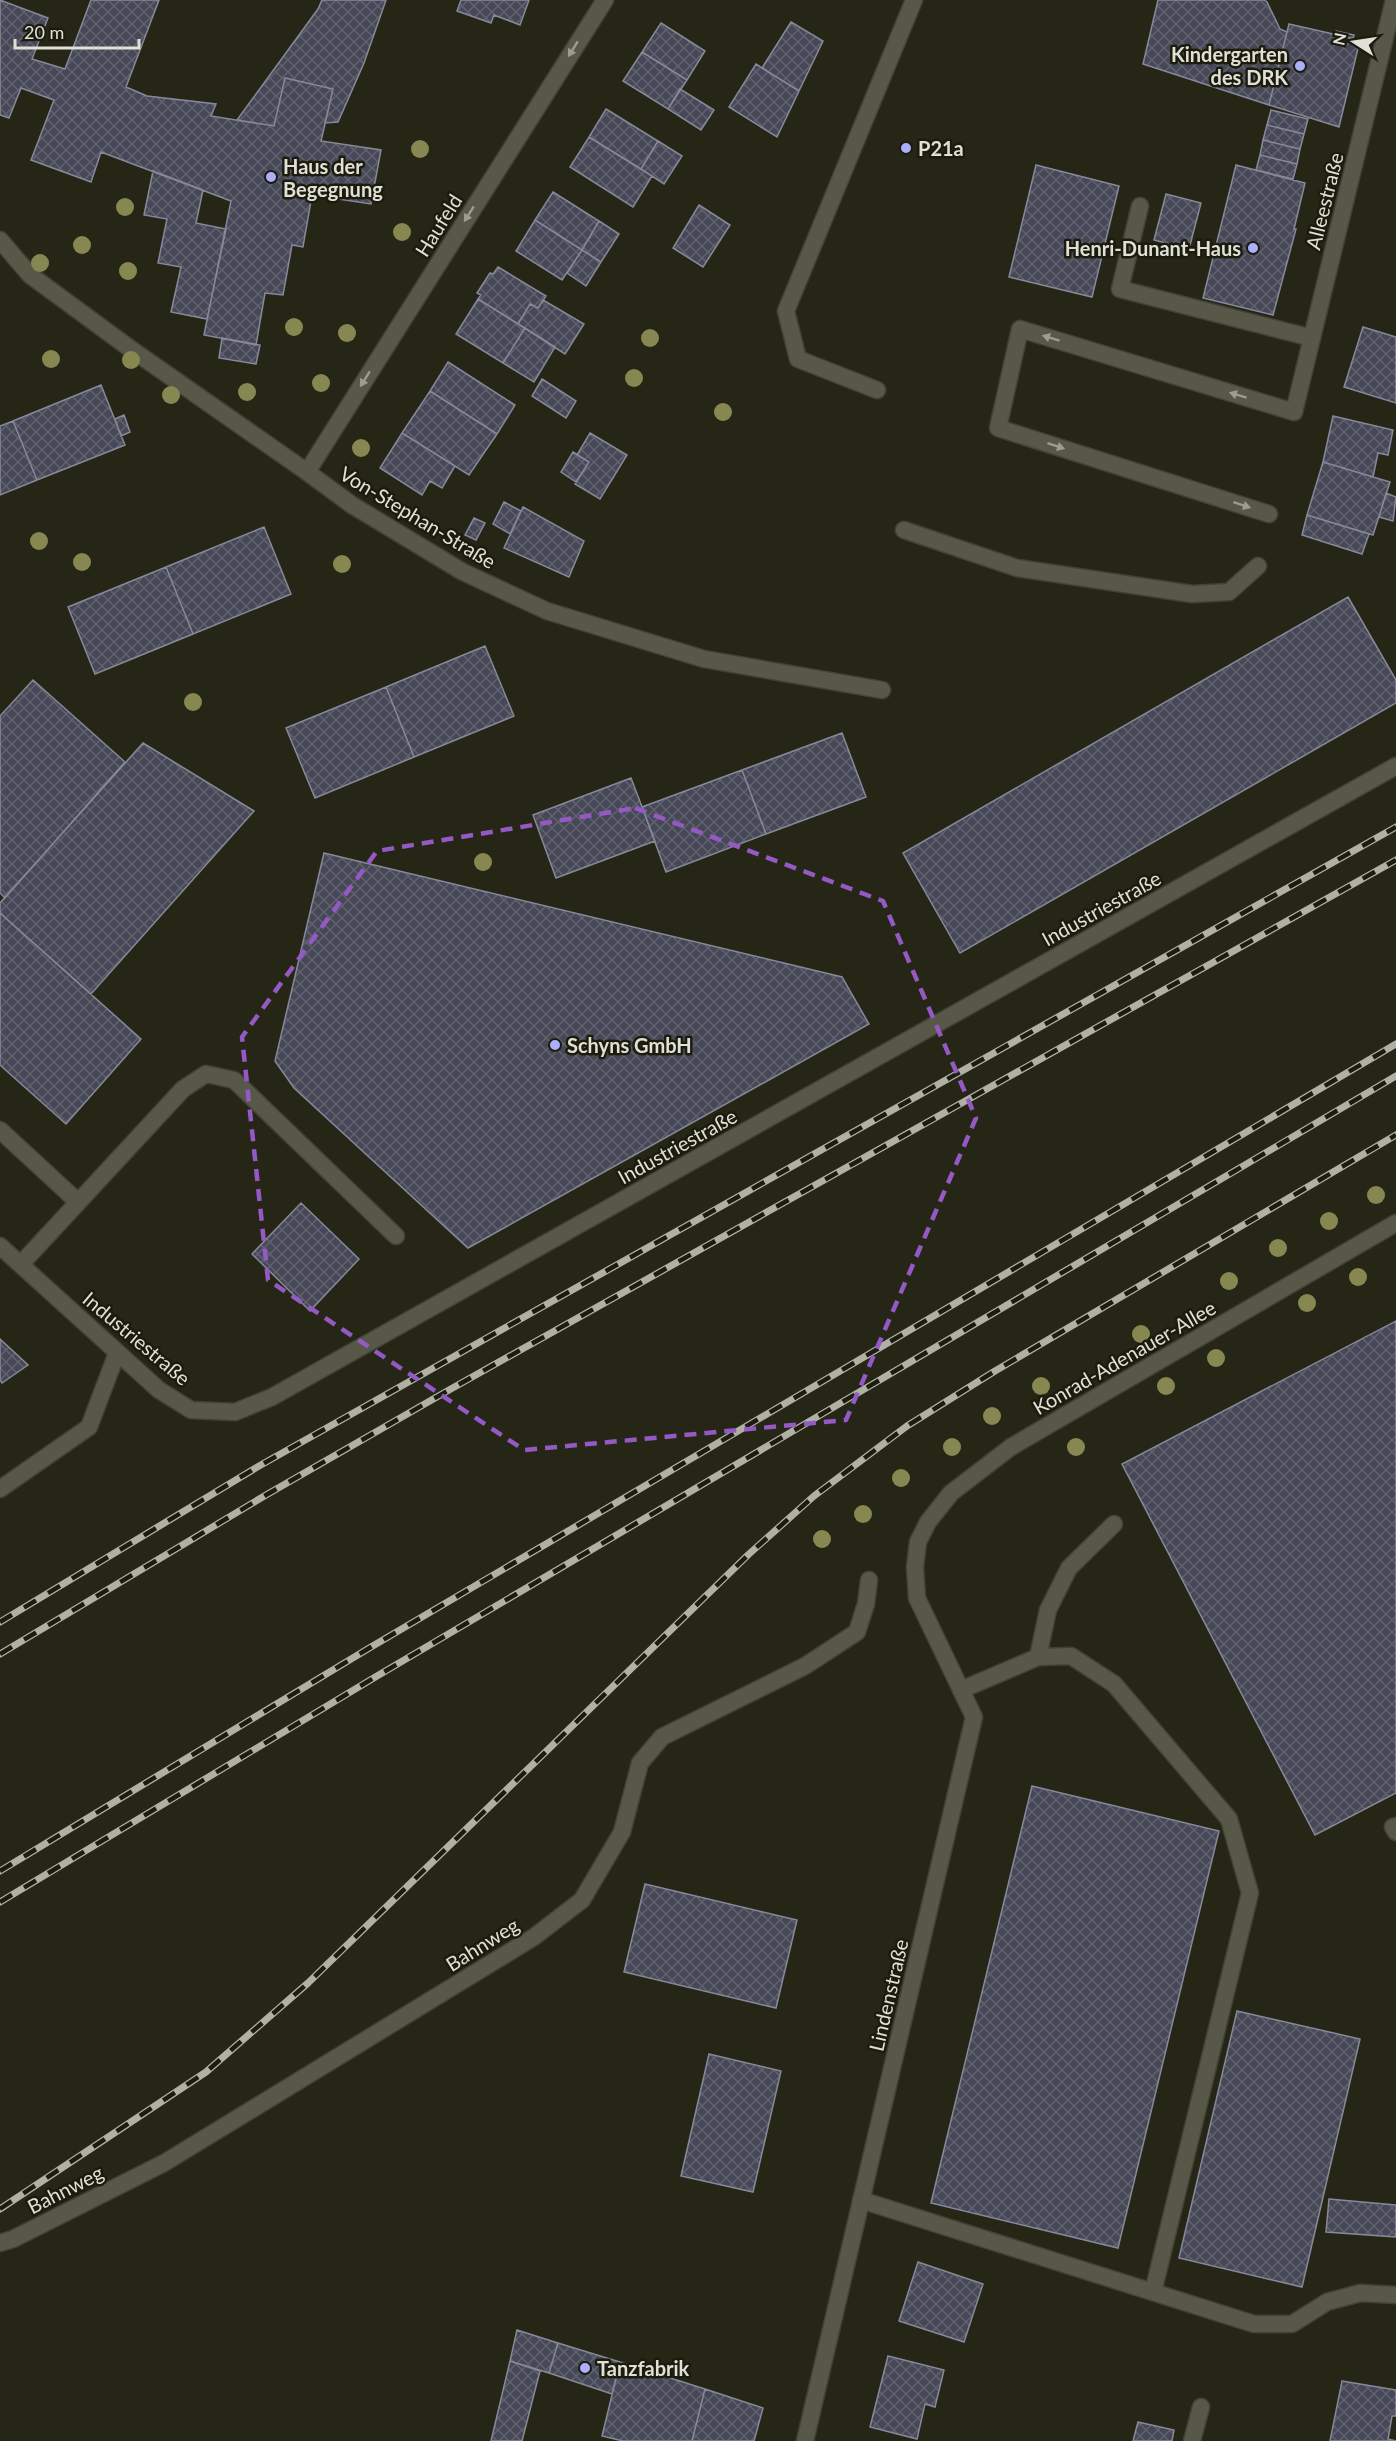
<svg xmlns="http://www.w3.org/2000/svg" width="1396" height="2441" font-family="Lato,sans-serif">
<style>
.building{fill:url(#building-cross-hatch);stroke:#87899a;stroke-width:1.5}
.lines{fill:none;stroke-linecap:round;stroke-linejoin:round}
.service-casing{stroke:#414136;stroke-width:19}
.minor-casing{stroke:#414136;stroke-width:19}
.service{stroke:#575847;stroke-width:16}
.minor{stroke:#575847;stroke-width:16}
.rail-casing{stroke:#b0b0a5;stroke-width:7}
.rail{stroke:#1c1c0e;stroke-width:4.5;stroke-dasharray:14;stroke-linecap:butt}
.tree{fill:#878851}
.oneway{fill:#9c9c8f}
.marked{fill:none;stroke:#9459c5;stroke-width:4.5;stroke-dasharray:12 8;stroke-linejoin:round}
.poi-dot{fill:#acaffb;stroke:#1c1c0e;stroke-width:2}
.labels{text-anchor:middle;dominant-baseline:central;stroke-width:5;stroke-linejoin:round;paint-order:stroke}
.poi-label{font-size:20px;font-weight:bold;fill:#e0e0d7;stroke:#1c1c0e;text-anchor:start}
.street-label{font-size:20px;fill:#e0e0d7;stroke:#1c1c0e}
</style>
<defs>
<pattern id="building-cross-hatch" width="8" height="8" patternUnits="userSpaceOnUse" patternTransform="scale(1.5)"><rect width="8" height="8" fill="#474857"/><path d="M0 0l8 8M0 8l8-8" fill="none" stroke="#61626e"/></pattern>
</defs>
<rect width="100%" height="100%" fill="#262617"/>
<path class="building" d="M0 0 48 18 32 59 65 69 91 0H159L126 87 147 96 216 104 211 116 274 126 285 78 333 89 321 141 381 150 371 204 312 195 303 247 292 245 283 295 265 293 256 345 204 335 231 201 101 152 91 182 31 160 54 100 21 88 9 118 0 115Z
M322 0H386L364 63 338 122 325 123 333 89 285 78 274 126 237 120 318 9Z
M461 0H529L520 25 494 15 491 23 457 11Z
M1158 0H1264L1267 2 1280 29 1287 32 1269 105 1143 64Z
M791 22 823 41 799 91 762 68Z
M661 23 705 51 687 80 642 52Z
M1289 24 1360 40 1339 127 1269 105Z
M1336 31 1354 35 1353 39 1334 35Z
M642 52 687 80 668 109 623 81Z
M756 64 799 91 777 137 729 107Z
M680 89 714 110 701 130 668 109Z
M606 109 658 141 641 169 589 137Z
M1271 110 1308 119 1304 134 1267 125Z
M1267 125 1304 134 1300 149 1263 140Z
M589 137 652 176 633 207 570 167Z
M1263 140 1300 149 1297 164 1260 155Z
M658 141 682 156 664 184 641 169Z
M1260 155 1297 164 1293 179 1256 170Z
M1036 165 1119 186 1092 297 1009 277Z
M1236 165 1305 183 1294 229H1296L1273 315 1203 298Z
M153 171 203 190 196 223 226 229 207 319 171 312 181 267 158 263 167 219 144 215Z
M553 192 599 221 582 250 535 220Z
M1166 194 1201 203 1189 249 1154 240Z
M699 205 730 225 703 267 673 248Z
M535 220 582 250 562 280 516 251Z
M599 221 619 234 601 262 582 250Z
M582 250 601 262 586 286 567 273Z
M498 267 546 296 538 308 530 304 518 324 478 299 481 295 477 293 490 273 493 274Z
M478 299 525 328 503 363 456 334Z
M543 300 584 324 565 354 518 324 530 304 538 308Z
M1363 327 1396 337V403L1344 387Z
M525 328 555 347 534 382 503 363Z
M222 338 260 345 256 364 219 358Z
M448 362 515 405 497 434 430 391Z
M542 379 576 401 566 418 532 396Z
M101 385 125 445 37 480 13 421Z
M430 391 497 434 469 475 402 433Z
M124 415 130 432 121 436 115 419Z
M1333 416 1393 430 1388 455 1378 453 1373 477 1323 462Z
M13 421 37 480 0 495V426Z
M402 433 455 466 442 488 430 481 422 495 380 468Z
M590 433 627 455 600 499 575 484 589 462 577 455Z
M573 452 589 462 576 482 561 472Z
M1323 462 1390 482 1373 535 1307 515Z
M1386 493 1396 497 1393 521 1379 517Z
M504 502 521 511 510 534 493 524Z
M523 507 584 541 569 577 504 548Z
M1307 515 1369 534 1362 554 1302 535Z
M474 518 485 523 476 540 465 535Z
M264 527 291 594 193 634 166 567Z
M166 567 193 634 95 674 68 607Z
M1348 597 1396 680V703L960 953 903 853Z
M485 646 514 716 414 757 386 687Z
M33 680 125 762 5 898 0 893V716Z
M386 687 414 757 315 798 286 728Z
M842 733 866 797 766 834 742 770Z
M143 743 254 811 91 994 0 913V903Z
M742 770 766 834 666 872 642 807Z
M631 778 655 841 556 878 533 815Z
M324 853 842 977 869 1024 468 1248 294 1088 275 1061Z
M0 913 141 1039 66 1124 0 1065Z
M301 1203 359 1259 310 1311 252 1254Z
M1396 1321V1793L1315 1835 1122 1464Z
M0 1339 28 1365 2 1383 0 1380Z
M1032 1786 1219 1831 1118 2248 931 2203Z
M645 1884 797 1920 776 2008 624 1972Z
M1237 2011 1360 2039 1302 2287 1179 2258Z
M709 2054 781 2071 753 2192 681 2176Z
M1329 2199 1396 2205V2237L1326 2232Z
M918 2262 983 2284 964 2342 899 2321Z
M517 2330 558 2343 549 2373 510 2361Z
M558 2343 620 2362 612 2394 549 2373Z
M888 2356 944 2370 935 2407 925 2404 917 2439 870 2427Z
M510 2361 540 2371 522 2441H491Z
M620 2362 705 2389 692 2441H623L602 2436Z
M1342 2381 1396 2390V2416H1392L1388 2439 1396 2441H1330Z
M705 2389 763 2408 754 2441H692Z
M1138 2422 1174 2430 1172 2441H1133Z"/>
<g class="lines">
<g class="service-casing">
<path id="service" d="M1140 206 1120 289 1312 338
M877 390 798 359 786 311 914 0
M1269 514 998 428 1020 329 1294 412
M904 530 1017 568 1192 594 1229 592 1258 566
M0 1130 78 1202
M21 1264 183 1089 206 1074 234 1080 396 1236
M0 1489 89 1427 117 1353
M1038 1657 1048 1610 1069 1568 1114 1524
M961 1690 1038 1657 1071 1656 1114 1684 1229 1819 1250 1893 1153 2292
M1396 1826 1393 1827 1396 1832
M861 2200 1254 2324H1292L1327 2302 1360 2293 1396 2295
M0 2243 13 2239 164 2163 534 1937 582 1900 622 1832 640 1763 662 1737 805 1666 857 1632 866 1604 869 1580
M1192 2441 1201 2407"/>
</g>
<g class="minor-casing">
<path id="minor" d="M0 240 30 275 128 347 307 472 352 505 463 572 547 611 704 659 882 690
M1294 412 1394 0
M307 472 605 0
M0 1246 159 1390 191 1410 235 1412 272 1397 1396 766
M805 2441 974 1717 917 1598 915 1567 918 1542 928 1522 951 1493 1011 1447 1396 1223"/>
</g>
<use href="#service" class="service"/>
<use href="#minor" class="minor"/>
<g class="rail-casing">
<path id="rail" d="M0 1622 259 1466 1396 827
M0 1654 266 1495 449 1390 1396 860
M0 1871 371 1647 1396 1044
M0 1902 377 1676 1396 1076
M0 2209 206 2072 308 1983 749 1554 814 1496 907 1426 995 1371 1396 1135"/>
</g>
<use href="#rail" class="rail"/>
</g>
<g class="tree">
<circle cx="420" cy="149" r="9"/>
<circle cx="125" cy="207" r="9"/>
<circle cx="402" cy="232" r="9"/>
<circle cx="82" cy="245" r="9"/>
<circle cx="40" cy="263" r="9"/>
<circle cx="128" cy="271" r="9"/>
<circle cx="294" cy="327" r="9"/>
<circle cx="347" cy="333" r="9"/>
<circle cx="650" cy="338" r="9"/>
<circle cx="51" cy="359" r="9"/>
<circle cx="131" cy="360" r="9"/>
<circle cx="634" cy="378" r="9"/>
<circle cx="321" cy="383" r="9"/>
<circle cx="247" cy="392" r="9"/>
<circle cx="171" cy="395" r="9"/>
<circle cx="723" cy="412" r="9"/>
<circle cx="361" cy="448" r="9"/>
<circle cx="39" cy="541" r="9"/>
<circle cx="82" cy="562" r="9"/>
<circle cx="342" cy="564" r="9"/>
<circle cx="193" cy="702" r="9"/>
<circle cx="483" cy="862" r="9"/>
<circle cx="1376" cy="1195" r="9"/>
<circle cx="1329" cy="1221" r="9"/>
<circle cx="1278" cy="1248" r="9"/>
<circle cx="1358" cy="1277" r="9"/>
<circle cx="1229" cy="1281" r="9"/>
<circle cx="1307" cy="1303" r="9"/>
<circle cx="1141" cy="1334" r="9"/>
<circle cx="1216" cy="1358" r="9"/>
<circle cx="1041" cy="1386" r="9"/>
<circle cx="1166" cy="1386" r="9"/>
<circle cx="992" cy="1416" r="9"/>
<circle cx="952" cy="1447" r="9"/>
<circle cx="1076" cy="1447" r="9"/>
<circle cx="901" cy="1478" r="9"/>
<circle cx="863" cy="1514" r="9"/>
<circle cx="822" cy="1539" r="9"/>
</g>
<defs><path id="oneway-solid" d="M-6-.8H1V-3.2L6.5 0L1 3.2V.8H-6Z" transform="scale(1.5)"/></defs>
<g class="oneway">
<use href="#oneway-solid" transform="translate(573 49) rotate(122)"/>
<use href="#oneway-solid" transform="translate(469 214) rotate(122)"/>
<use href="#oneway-solid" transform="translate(1051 338) rotate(-163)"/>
<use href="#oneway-solid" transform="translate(365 379) rotate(122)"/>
<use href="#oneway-solid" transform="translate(1238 395) rotate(-163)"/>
<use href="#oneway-solid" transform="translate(1056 446) rotate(18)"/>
<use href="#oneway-solid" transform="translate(1242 505) rotate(18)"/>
</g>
<path class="marked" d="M635 808 883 901 976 1118 846 1420 524 1450 268 1280 242 1037 377 851Z"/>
<g class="poi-dot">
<circle cx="1300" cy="66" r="6"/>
<circle cx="906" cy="148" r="6"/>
<circle cx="271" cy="177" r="6"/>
<circle cx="1253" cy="248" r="6"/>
<circle cx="555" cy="1045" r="6"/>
<circle cx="585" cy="2368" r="6"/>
</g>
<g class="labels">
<g class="poi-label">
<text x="1288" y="54" text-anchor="end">Kindergarten<tspan x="1288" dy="23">des DRK</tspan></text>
<text x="918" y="148">P21a</text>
<text x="283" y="166">Haus der<tspan x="283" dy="23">Begegnung</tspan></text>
<text x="1241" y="248" text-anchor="end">Henri-Dunant-Haus</text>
<text x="567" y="1045">Schyns GmbH</text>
<text x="597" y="2368">Tanzfabrik</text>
</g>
<g class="street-label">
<text transform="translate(1324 201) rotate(-76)">Alleestraße</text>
<text transform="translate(438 225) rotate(-58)">Haufeld</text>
<text transform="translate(418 517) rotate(31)">Von-Stephan-Straße</text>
<text transform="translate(1101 908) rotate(-29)">Industriestraße</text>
<text transform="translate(677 1146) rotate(-29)">Industriestraße</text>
<text transform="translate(137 1338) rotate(40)">Industriestraße</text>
<text transform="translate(1124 1357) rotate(-30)">Konrad-Adenauer-Allee</text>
<text transform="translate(482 1944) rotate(-32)">Bahnweg</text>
<text transform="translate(888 1995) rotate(-77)">Lindenstraße</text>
<text transform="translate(65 2189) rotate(-27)">Bahnweg</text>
</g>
</g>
<g transform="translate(1354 42) rotate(282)" stroke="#1c1c0e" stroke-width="4.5" paint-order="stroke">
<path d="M0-4.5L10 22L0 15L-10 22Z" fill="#e0e0d7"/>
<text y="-9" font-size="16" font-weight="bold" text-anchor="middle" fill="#e0e0d7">N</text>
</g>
<path d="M15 39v9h124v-9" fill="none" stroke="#e0e0d7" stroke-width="3"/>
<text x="24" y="39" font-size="18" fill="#e0e0d7" stroke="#1c1c0e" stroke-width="4.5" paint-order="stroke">20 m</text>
</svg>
